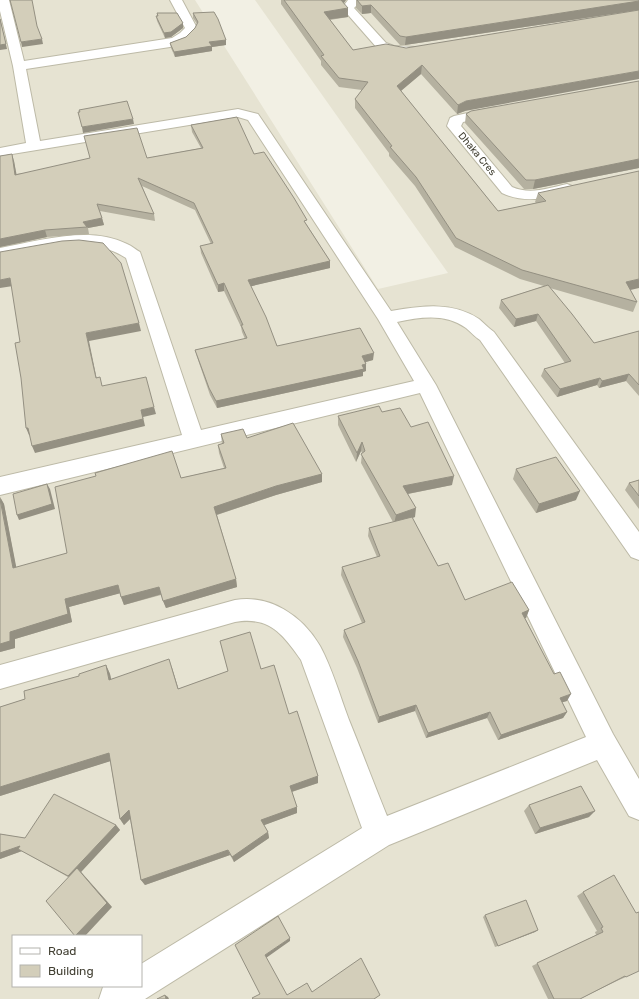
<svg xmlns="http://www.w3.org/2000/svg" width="639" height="999" font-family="Rubik,sans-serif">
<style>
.residential{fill:#e6e3d2;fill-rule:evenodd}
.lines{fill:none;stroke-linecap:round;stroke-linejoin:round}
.minor-casing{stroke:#bdbaa7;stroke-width:2}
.minor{fill:#fff;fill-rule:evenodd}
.wall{fill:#b5b1a0}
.shaded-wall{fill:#949082}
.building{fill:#d3ceba;stroke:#949082}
.labels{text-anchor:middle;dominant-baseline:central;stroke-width:3;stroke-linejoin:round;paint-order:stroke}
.far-street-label{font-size:10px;fill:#434134;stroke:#fff}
</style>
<rect width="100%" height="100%" fill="#f2f0e4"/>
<path class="residential" d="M0 0H195L378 289 448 273 255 0H639V999H0ZM13 936H141V986H13Z"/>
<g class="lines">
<g class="minor-casing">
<path id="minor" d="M0 0H9L24 61 172 38 180 33 185 28 170 0H182L197 28C190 39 182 44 170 47L26 69 40 141 238 109 258 114 391 311C421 306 452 301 479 319 484 323 488 328 494 332L639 532V560L631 557 480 340C475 337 471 332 466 328 445 313 421 317 397 322L436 385 613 734 639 779V820L629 816 597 760 389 845 145 999H99L103 987 106 986H141V964L362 828 301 660C283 634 269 616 235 622L0 689V665L235 600C270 594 303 616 320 646 332 668 340 696 349 720 362 752 374 784 387 816L586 737 420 393 0 495V477L182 435 126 258C90 234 40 251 0 258V248C39 241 89 225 127 244 132 246 136 250 140 252L201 430 414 381 378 319 248 120 238 117 0 156V148L26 143 13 66 0 11Z
M348 0H362L354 8 386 43 394 46 415 47 417 50 415 53 393 54 378 49 342 8Z
M495 107 500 108 502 111 500 114 463 122 461 126 512 187C530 195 549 188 567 184L572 186 575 189 572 192C548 198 525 204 502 193L447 126 450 118 454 116Z"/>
</g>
<use href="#minor" class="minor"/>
</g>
<path class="wall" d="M281 0H346L344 3 348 17 330 20 353 50 406 48 465 111 457 114 421 74 401 91 498 211 536 203 535 202 538 193 630 290 637 302 633 312 550 288 594 343 639 331V396L626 381 599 388 597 385 557 397 541 376 544 369 565 363 536 321 514 327 499 308 501 300 544 286 520 279 455 247 415 186 389 156V153L355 108V99L362 90 339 87 321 65V61L281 4Z
M356 0H639V10L405 45H400L371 13 362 14 356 8Z
M157 13 183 28 171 37 165 38 157 21 156 16H157Z
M193 13 226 40V45L212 47V51L175 57 171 48 170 43 186 37 195 28 197 24 193 18Z
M639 81V168L533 189H524L465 123 466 114Z
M191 125 254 154 307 225 330 261V268L251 286 277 346 373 360 366 362V371L363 372V376L217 408 210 395 197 357 195 350 245 339 242 332 241 327 224 291 218 292 201 253 200 246 211 244 195 210 142 186 154 214 155 221 100 211 104 225 88 228 89 234 47 237 0 247 14 161 16 174 147 158 201 148 192 132Z
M382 412 411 427 452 485 408 494 415 517 412 518 438 566 465 600 529 610 526 618H525L567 701 562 702 567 712 563 718 498 740 487 718 426 738 415 711 378 723 357 668 343 637 344 630 362 623 341 575 342 567 377 557 368 536 369 528 393 522 361 463 362 453 361 451 356 462 338 425V416Z
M221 434 247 438 322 474V482L276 495 217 515 236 579 237 587 166 608 161 595 124 605 121 597 120 593 69 607 72 622 15 639V648L0 652V497L4 504 16 568 67 553 181 478 224 468 219 453 218 445 222 444Z
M516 469 576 500 536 513 513 479Z
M639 480V509L625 490 629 483Z
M220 641 261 669 289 714 318 776V783L292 792 297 807V813L264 825 268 832 269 838 234 862 230 855 145 885 141 880 130 819 124 825 120 819 110 761 0 796V707L25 699 106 665 110 674 111 679 172 668 178 689 228 671Z
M529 805 589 817 535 834 524 811Z
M116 825 120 830 81 872 112 907 68 877 22 851 0 859V834L25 838Z
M614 875 626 977 619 980 580 999H548L532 966 596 935 595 932 597 931 577 896 583 892Z
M485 915 538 930 535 932 495 947 483 917Z"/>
<path class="shaded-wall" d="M341 0H346L340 8Z
M639 1V10L405 45 406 37Z
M371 5V13L362 14V6Z
M348 8V17L324 20V12Z
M0 18 7 49 0 50Z
M183 23V28L171 37 165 38 164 33Z
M42 39 43 44 22 47 21 42Z
M226 40V45L212 47V51L175 57 174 52 209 42Z
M422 65 421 74 396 95 397 86Z
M639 71V79L465 111 457 114 458 105 466 101Z
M133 119 134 124 83 133 82 127Z
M12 154 14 161 18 182 15 175Z
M639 159V168L533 189 535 180Z
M102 218 104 225 88 228 87 227 83 222Z
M45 230 47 237 0 247V239Z
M330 261V268L248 287V280Z
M10 278 13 286 0 288V280Z
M639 279V288L622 292 626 282Z
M224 283V291L218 292V285Z
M538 314 536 321 514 327 516 319Z
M139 323 141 331 89 341 98 385 96 378 86 333Z
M374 353 373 360 362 363V356Z
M366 364V371L363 372V376L217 408 216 401Z
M629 374 626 381 599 388 602 381Z
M600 378 597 385 557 397 560 389Z
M154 407 156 414 143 417 145 426 35 453 32 446 141 410Z
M26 428H28L32 435H29Z
M362 442 361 451 356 462 357 453Z
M322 474V482L276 495 216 515 214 507 276 486Z
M454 476 452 485 402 495 403 486Z
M47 484 50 489 55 509 19 520 17 515Z
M580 491 576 500 536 513 539 504Z
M0 497 4 504 18 576 13 568Z
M416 508 415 517 394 524 396 515Z
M236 579 237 587 166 608 163 601Z
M118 585 121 593 69 607 72 622 15 639V648L0 652V644L10 632 65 599Z
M159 587 162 594 124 605 121 597Z
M529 610 526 618 519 620 522 613Z
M169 659 172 668 181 697 178 689Z
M106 665 110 674 113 688 109 680Z
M571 694 567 701 556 704 560 698Z
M416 705 415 711 378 723 379 717Z
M490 712 487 718 426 738 428 733Z
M567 712 563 718 498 740 501 735Z
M109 753 114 760 0 796V787Z
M318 776V783L291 792 290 786Z
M297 807V813L262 826 261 820Z
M129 810 133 816 124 825 120 819Z
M595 811 589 817 535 834 540 828Z
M116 825 120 830 81 872 112 907 85 936H76L73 880 68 876Z
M268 832 269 838 234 862 232 857Z
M20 846 18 849 22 851 0 859V853Z
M228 850 230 855 145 885 141 880Z
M538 930 535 932 495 947 498 946Z
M290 938V941L266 958 265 955Z
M165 995 168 997 169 999H166Z"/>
<path class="building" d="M10 0H32L37 26 42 39 21 42Z
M284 0H341L348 8 324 12 353 50 386 44 406 48 639 10V71L466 101 458 105 422 65 397 86 498 211 546 201 538 193 639 171V279L626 282 637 302 522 270 456 238 416 177 390 147 392 146 355 99 368 82 339 78 321 56 324 55Z
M357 0H639V1L406 37 400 36 371 5 362 6Z
M214 12 218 19 226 40 209 42 212 46 174 52 170 43 186 37 195 28 198 22 193 13Z
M157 13H177L183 23 171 32 164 33 156 16H158Z
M0 19 6 44 0 45Z
M639 81V159L535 180H526L466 114 471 111Z
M127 101 133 119 82 127 78 112H80L79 110Z
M237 117 254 154 264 152 294 198 307 220 304 221 330 261 248 280 266 317 277 346 360 328 374 353 362 356 366 364 362 365 364 369 216 401 209 388 195 350 247 338 241 325H243L224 283 218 285 200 246 213 243 194 203 138 178 154 214 97 204 102 218 83 222 87 227 45 230 0 239V156L12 154 15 175 90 158 84 136 137 128 147 158 203 148 191 125Z
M79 240 103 243 121 263 139 323 86 333 96 378 100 377 102 386 146 377 154 407 141 410 143 419 32 446 28 428H26L21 378 15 343 20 342 10 278 0 280V252L62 241Z
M548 285 572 314 594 343 639 331V385L629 374 602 381 600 378 560 389 544 369 571 361 538 314 516 319 501 300Z
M379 406 382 412 400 408 411 427 428 422 454 476 403 486 416 508 396 515 361 454 365 451 362 442 357 453 338 416Z
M293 423 322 474 276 486 214 507 236 579 163 601 159 587 121 597 118 585 65 599 68 614 10 632V641L0 644V499L13 568 67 553 55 487 96 476 95 473 172 451 181 478 226 468 218 445 224 443 221 434 243 429 247 438Z
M556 457 580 491 539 504 516 469Z
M639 480V496L629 483Z
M47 484 52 504 17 515 13 494Z
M412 517 438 566 448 563 465 600 512 582 529 610 522 613 554 674 560 672 571 694 560 698 567 712 501 735 490 712 428 733 416 705 379 717 358 661 344 630 365 622 342 567 380 556 369 528Z
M250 632 261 669 274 665 289 714 297 711 318 776 290 786 297 807 261 820 268 832 232 857 228 850 141 880 129 810 120 819 109 753 0 787V707L25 699 24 691 79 676V674L106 665 109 680 169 659 178 689 228 671 220 641Z
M581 786 595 811 540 828 529 805Z
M54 794 116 825 68 876 18 849 20 846 0 853V834L25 838Z
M77 868 107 903 75 936 46 901Z
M614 875 636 913 639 912V971L626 977 625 976 580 999H554L537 963 603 932 601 928 603 927 583 892Z
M526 900 538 930 498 946 485 915Z
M278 916 290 938 265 955 287 995 307 983 312 992 361 958 380 995 374 999H253L252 998 260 994 235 945Z
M165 995 166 999H157Z"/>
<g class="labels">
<g class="far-street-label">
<text transform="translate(477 154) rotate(50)">Dhaka Cres</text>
</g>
</g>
<rect x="12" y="935" width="130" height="52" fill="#ffffff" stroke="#b4b3ae"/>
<rect x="20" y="948" width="20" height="6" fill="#ffffff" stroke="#b4b3ae"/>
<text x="48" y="955" font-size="12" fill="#434134">Road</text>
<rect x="20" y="965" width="20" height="12" fill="#d3ceba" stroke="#b4b3ae"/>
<text x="48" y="975" font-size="12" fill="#434134">Building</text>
</svg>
